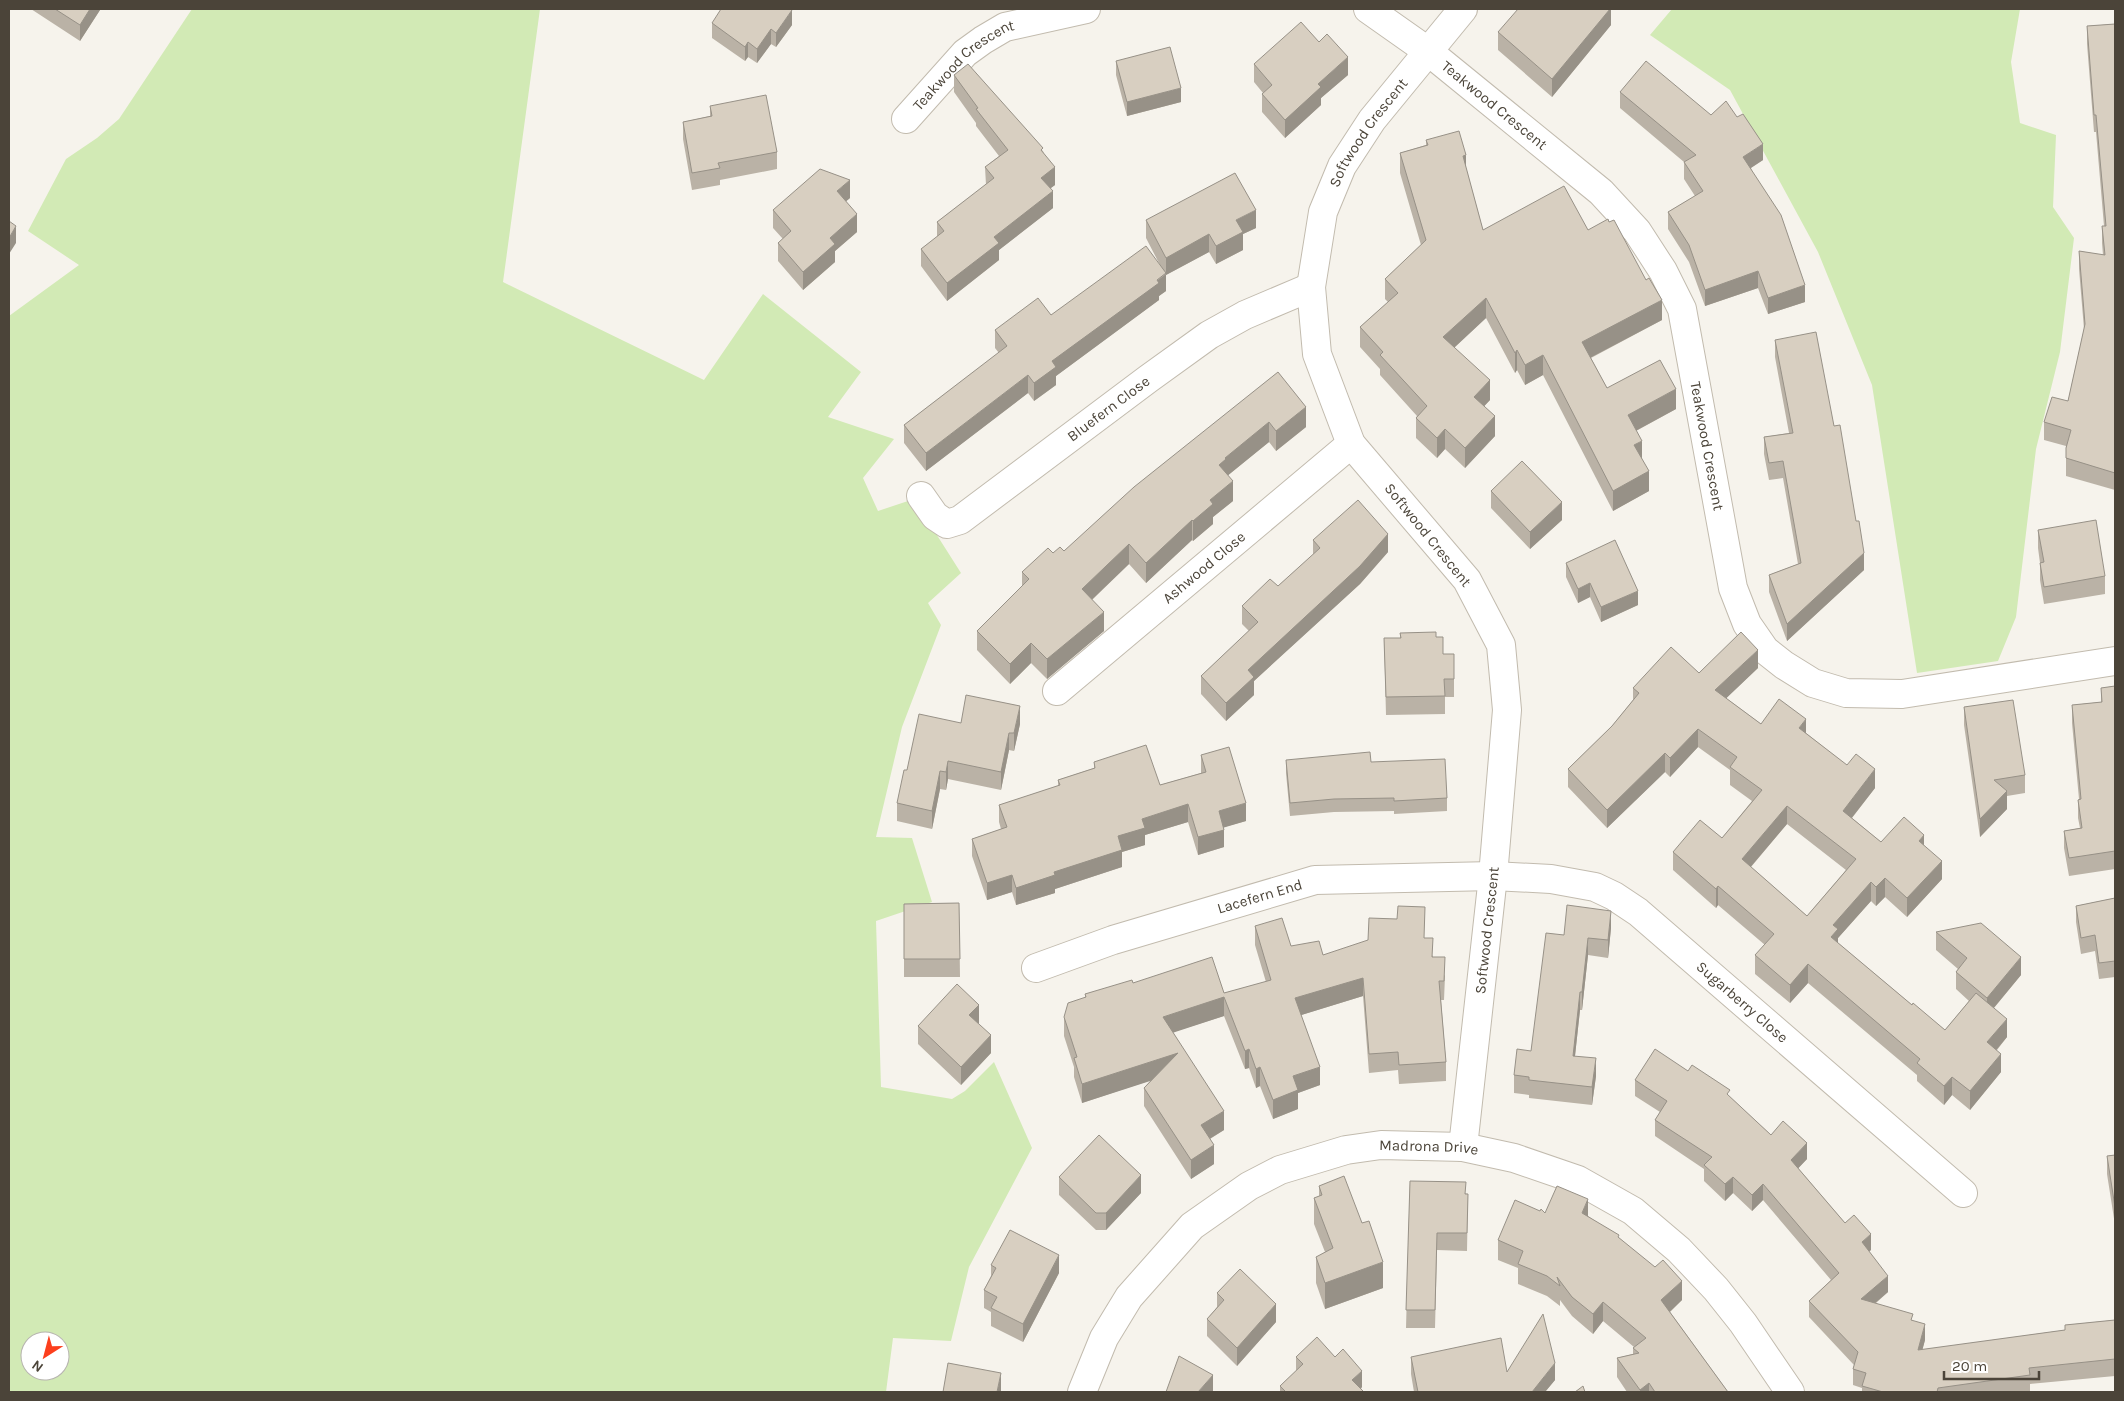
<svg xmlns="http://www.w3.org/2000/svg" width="2124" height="1401" font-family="Karla,sans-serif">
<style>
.green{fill:#d2eab5;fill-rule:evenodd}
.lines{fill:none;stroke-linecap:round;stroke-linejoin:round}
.minor-casing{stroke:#c2bbae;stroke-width:30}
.minor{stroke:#fff;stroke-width:28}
.wall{fill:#bab2a6;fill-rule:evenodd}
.shaded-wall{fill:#979187}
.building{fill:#d8cfc1;stroke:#979187;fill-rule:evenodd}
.labels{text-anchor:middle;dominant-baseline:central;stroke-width:4.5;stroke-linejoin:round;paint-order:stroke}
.street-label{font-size:15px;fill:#4b4439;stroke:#fff}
</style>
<rect width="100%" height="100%" fill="#f6f3ec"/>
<path class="green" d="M192 9H540L503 282 704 380 763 294 861 372 828 417 894 439 863 478 878 511 914 499 961 573 928 603 941 625 902 727 876 837 912 838 932 902 876 921 881 1087 952 1099 965 1091 994 1062 1032 1148 969 1267 951 1341 893 1338 886 1392H9V316L79 265 28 231 66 159 97 138 119 119ZM30 1341H60V1371H30Z
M1672 9H2020L2011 62 2020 123 2056 135 2053 207 2074 238 2060 352 2036 449 2016 617 1998 661 1917 673 1872 385 1818 252 1730 90 1650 35Z"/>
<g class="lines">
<g class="minor-casing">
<g id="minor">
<path id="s1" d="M1368 9 1429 52 1601 192 1637 231 1663 271 1682 309 1733 588 1747 624 1765 650 1784 665 1813 683 1846 693 1902 694 2115 661"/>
<path id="s2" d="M906 119 965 53 983 40 1005 27 1086 9"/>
<path id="s3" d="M921 496 935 516 947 524 960 520 1148 379 1209 335 1245 315 1311 287"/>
<path id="s4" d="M1057 691 1351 444"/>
<path id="s5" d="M1036 968 1113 940 1315 880 1493 876 1551 879 1595 887 1614 896 1638 912 1963 1193"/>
<path id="s6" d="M1463 1147 1493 876 1507 710 1501 645 1467 580 1351 444 1317 354 1311 287 1323 212 1342 166 1372 120 1463 9"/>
<path id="s7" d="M1082 1392 1104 1338 1129 1297 1192 1226 1249 1186 1280 1170 1346 1150 1381 1145 1463 1147 1514 1158 1578 1180 1633 1211 1679 1250 1716 1289 1743 1323 1790 1392"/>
</g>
</g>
<use href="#minor" class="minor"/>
</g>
<path class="wall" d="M31 9H100V10L80 41Z
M1611 9V25L1552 97 1498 50V32Z
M712 23 792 25 776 47 771 44 757 63 748 57 745 61 712 38Z
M2115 24V490L2066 476V446L2044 440V422L2068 401 2084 329 2079 269V251L2103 255 2102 243V226H2104L2096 132H2094L2087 44V26Z
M1116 61 1181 102 1127 116 1116 75Z
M1254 64 1348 75 1321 98V105L1285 138 1262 112V94L1263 93 1254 82Z
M954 75 1043 151 1055 185 1051 188 1053 208 999 250V260L947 301 921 266V249L937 237V222L986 185 985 167 999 156 976 126V123L954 92Z
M1620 92 1763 160 1751 168 1805 302 1768 314 1758 288 1705 306 1689 262 1668 229V212L1695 196 1684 179V162L1620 108Z
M710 106 777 152V169L720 180V185L692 190 683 139V122L710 116Z
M1426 140 1466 168 1483 230H1588L1662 320 1591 358 1607 388 1676 409 1636 431 1649 491 1613 511 1543 375 1525 385 1517 370 1515 373 1486 318 1454 348 1490 400 1484 406 1495 436 1465 468 1445 449 1437 458 1416 438V418L1417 416 1380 375V369L1360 347V327L1388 302 1385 299V279L1421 245 1400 173V153L1426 145Z
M850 198 846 201 857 232 835 251V262L803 290 778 261V243L783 239 773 228V210Z
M1146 220 1256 228 1243 234V250L1216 264 1209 252 1166 275V291L1159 296V300L1056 376V385L1034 401 1028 393 926 471 904 443V425L999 353 995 348V330L1051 315 1161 267 1146 238Z
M1775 340 1834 426 1864 570 1787 641 1769 592V575L1798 564 1783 478 1769 480 1764 454V437L1789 433 1775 357Z
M1278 372 1306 427 1276 451 1269 442 1228 475 1233 501 1213 517V524L1193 541 1192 540 1146 583 1129 564 1092 600 1104 631 1047 679 1031 663 1010 684 977 650V631L1022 586V572L1053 553 1064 551Z
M1491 491 1562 520 1530 549 1491 508Z
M2038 530 2105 576V594L2044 604 2040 580V563L2038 548Z
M1313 540 1388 552 1360 584 1254 681V695L1226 721 1201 694V676L1249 631 1242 624V606L1278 586 1313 555Z
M1566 563 1638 605 1601 622 1590 597 1578 603 1566 577Z
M1400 633 1436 637 1443 654H1454V697H1445V714L1386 715 1384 638H1400Z
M1758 668 1726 698 1761 724 1806 733 1875 788 1852 818 1881 842 1924 845 1942 879 1907 917 1885 897 1876 906 1871 901 1838 938V943L1912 1005 1945 1030 1969 1001 1956 989V972L1958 969 1936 950V932L2021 975 1994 1008 2007 1037 1997 1050 2001 1072 1970 1110 1952 1095 1944 1105 1917 1081V1075L1808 983 1790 1003 1755 974V955L1765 945 1718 905 1716 908 1673 870V852L1722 838 1752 801 1730 785V770L1698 747 1670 777 1665 772 1607 828 1568 787V769L1612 726 1633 700V688L1699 673ZM1787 824 1846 870 1807 916 1751 867Z
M2115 686V869L2069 876 2064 848V831L2080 828 2078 818V800L2079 799 2072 723V705L2101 702V688Z
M1964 707 2025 775V793L2007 796V809L1980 837 1964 725Z
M961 723 1020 724 1014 751 1009 750 1001 790 948 779 946 790 940 789 932 829 897 821V803L907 770Z
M1201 755 1246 821 1224 827V847L1198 855 1188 822 1145 835V845L1122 852V867L1055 889V893L1016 905 1012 892 987 900 972 856V839L1001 829 999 822V805L1058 786V780L1094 768V762L1160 785 1201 773Z
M1286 760 1371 762 1447 798V811L1394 814V811L1334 812 1290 816 1286 773Z
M2115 898V977L2099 979 2095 951 2081 954 2076 922V906Z
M959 903 960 977H904V904Z
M1255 926 1291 946 1323 955 1425 938 1433 957 1445 976 1444 1000H1441L1446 1062V1081L1399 1084 1398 1070 1369 1073 1363 996 1301 1015 1320 1085 1298 1093V1109L1273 1119 1260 1086 1256 1088 1249 1068 1245 1069 1224 1016 1173 1032 1224 1130 1210 1139 1214 1164 1191 1179 1144 1106V1088L1151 1080 1082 1103 1074 1077V1067L1064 1036V1017L1085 997V994L1133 983 1224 993 1266 982 1255 945Z
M1611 928 1608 958 1588 955 1582 1010H1580L1575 1056 1596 1076 1592 1105 1529 1098V1095L1514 1093V1075L1531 1051 1564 935Z
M979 1023 978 1024 991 1053 961 1085 918 1044V1026Z
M1688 1071 1730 1097 1771 1135 1807 1159 1798 1168 1845 1223 1871 1250 1869 1251 1888 1292 1876 1303 1913 1321 1925 1340 1922 1350 2065 1330V1325L2115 1320V1376L2030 1384V1392H1862V1388L1853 1385V1369L1854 1365 1809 1317V1301L1831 1280 1763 1200 1752 1211 1733 1193 1725 1201 1704 1181V1169L1655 1136V1120L1660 1112 1635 1096V1080Z
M2115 1155V1225L2107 1174V1156Z
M1059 1177 1141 1193 1106 1230H1096L1059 1195Z
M1410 1181 1468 1194 1467 1251 1437 1250 1435 1328H1406Z
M1319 1186 1383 1288 1325 1309 1316 1283V1257L1325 1252 1314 1224V1198L1319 1196Z
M1588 1216 1619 1238 1682 1300 1670 1312 1728 1392H1627L1617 1377V1358L1633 1354V1348L1634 1347 1603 1321 1593 1334 1572 1316 1560 1300V1306L1547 1296 1518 1284V1268L1498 1260V1240Z
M991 1265 1059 1273 1023 1342 991 1326V1312L984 1308V1290L991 1276Z
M1217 1293 1276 1322 1237 1366 1207 1336V1319L1217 1307Z
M1296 1357 1362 1387 1361 1389 1364 1392H1280V1386L1296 1371Z
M1411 1357 1507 1372 1555 1380 1545 1392H1414L1411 1374Z"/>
<path class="shaded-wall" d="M90 9H100V10L80 41V25Z
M1610 9H1611V25L1552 97V79Z
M792 10V25L776 47V33Z
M771 29V44L757 63V49Z
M748 42V57L745 61V47Z
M1348 57V75L1321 98V105L1285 138V120L1318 84Z
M1181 88V102L1127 116V102Z
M1763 144V160L1743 173V157Z
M1466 155V176L1463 156Z
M1055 167V185L1041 195V178Z
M850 180V198L837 209V191Z
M1053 191V208L999 250V260L947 301V283L994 237Z
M1256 210V228L1243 234V250L1216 264V246L1236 220Z
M857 214V232L835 251V262L803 290V272L830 238Z
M16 226V243L9 254V238Z
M1209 234V252L1166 275V291L1159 296V300L1056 376V385L1034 401V383L1052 361 1166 274V258Z
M1758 271V288L1705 306V290Z
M1805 285V302L1768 314V298Z
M1486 298V318L1443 358V337Z
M1662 300V320L1582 362V342Z
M1517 350V370L1515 373V353Z
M1543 355V375L1525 385V365Z
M1028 375V393L926 471V453Z
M1490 380V400L1474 417V397Z
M1676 389V409L1628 435V415Z
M1306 407V427L1276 451V431Z
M1495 416V436L1465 468V448Z
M1269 422V442L1226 477 1219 465 1225 458Z
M1445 429V449L1437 458V438Z
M1642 441V461L1634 445Z
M1649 471V491L1613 511V491Z
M1233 481V501L1213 517V524L1193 541V521L1210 500Z
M1562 502V520L1530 549V532Z
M1192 520V540L1146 583V563Z
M1388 534V552L1360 584 1254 681V695L1226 721V703L1248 670Z
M1129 544V564L1082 609V589Z
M1864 553V570L1787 641V624Z
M1590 583V597L1578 603V589Z
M1638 591V605L1601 622V607Z
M1104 612V631L1047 679V659Z
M1031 643V663L1010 684V664Z
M1758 650V668L1715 709V690Z
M1020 706V724L1014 751V733Z
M1806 719V737L1799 728Z
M1698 729V747L1670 777V758Z
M1009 733V750L1001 790V772Z
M1665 753V772L1607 828V810Z
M948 761V779L946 790V772Z
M1875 769V788L1843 829V811Z
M940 771V789L932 829V811Z
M2007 791V809L1980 837V819Z
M1246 803V821L1219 829V811Z
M1188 804V822L1145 835V845L1122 852V867L1055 889V893L1016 905V888L1054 872 1118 836 1142 819Z
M1787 806V824L1742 877V859Z
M1224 830V847L1198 855V837Z
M1924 835V853L1919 841Z
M1942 861V879L1907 917V898Z
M1012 875V892L987 900V883Z
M1885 878V897L1876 906V887Z
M1871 882V901L1838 938V948L1831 937 1833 925Z
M1718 886V905L1716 908V889Z
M1611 911V928L1608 958V940Z
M1588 938V955L1582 1010V992Z
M2021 957V975L1987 1016V998Z
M1808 964V983L1790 1003V985Z
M1363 978V996L1295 1017V998Z
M1580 992V1010L1573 1074V1056Z
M1224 997V1016L1163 1036V1017Z
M979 1005V1023L969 1033V1015Z
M2007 1019V1037L1987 1061V1042Z
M991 1035V1053L961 1085V1067Z
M1249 1049V1068L1245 1069V1051Z
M1178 1053V1072L1082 1103V1084Z
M2001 1054V1072L1970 1110V1091Z
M1596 1058V1076L1592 1105V1087Z
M1260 1067V1086L1256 1088V1069Z
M1320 1067V1085L1298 1093V1109L1273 1119V1100L1293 1076Z
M1952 1077V1095L1944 1105V1086Z
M1224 1111V1130L1201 1144V1125Z
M1807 1143V1159L1791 1176V1160Z
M1214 1145V1164L1191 1179V1160Z
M1141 1175V1193L1106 1230V1213Z
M1733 1177V1193L1725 1201V1184Z
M1763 1184V1200L1752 1211V1195Z
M1588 1199V1219L1582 1213Z
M1871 1234V1250L1862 1258V1242Z
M1059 1255V1273L1023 1342V1324Z
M1383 1262V1288L1325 1309V1283Z
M1888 1276V1292L1861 1315V1299Z
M1682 1281V1300L1661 1320V1300Z
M1603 1302V1321L1593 1334V1314Z
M1276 1304V1322L1237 1366V1348Z
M1925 1324V1340L1918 1367V1350Z
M1555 1363V1380L1545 1392H1532Z
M1362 1371V1387L1357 1392 1352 1380Z
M1001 1373V1392H997Z
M1213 1375V1392H1198Z
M1649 1383V1392H1640V1390Z"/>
<path class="building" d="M55 9H90L80 25Z
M721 9H790L792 10 776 33 771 29 757 49 748 42 745 47 712 23Z
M1518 9H1610L1552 79 1498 32Z
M1301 22 1319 42 1327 34 1348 57 1318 84 1321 87 1285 120 1262 94 1272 85 1254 64Z
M2115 24V473L2066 458V448L2071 430 2044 422 2052 397 2068 401 2085 324 2079 251 2105 255 2102 226H2106L2096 115H2094L2087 26Z
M1170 47 1181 88 1127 102 1116 61Z
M1646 61 1711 115 1726 101 1737 117 1743 114 1763 144 1743 157 1781 215 1805 285 1768 298 1758 271 1705 290 1689 245 1668 212 1703 191 1684 162 1696 155 1620 92Z
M968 64 1043 148 1041 150 1055 167 1041 178 1053 191 994 237 999 243 947 283 921 249 944 231 937 222 994 178 985 167 1008 150 976 109 978 108 954 75Z
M766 95 777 152 718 163 720 168 692 173 683 122 712 116 710 106Z
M1459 131 1466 155 1463 156 1483 230 1564 186 1588 230 1608 219 1609 222 1614 220 1646 280 1649 278 1662 300 1582 342 1607 388 1660 360 1676 389 1628 415 1642 441 1634 445 1649 471 1613 491 1543 355 1525 365 1517 350 1515 353 1486 298 1443 337 1490 380 1474 397 1495 416 1465 448 1445 429 1437 438 1416 418 1427 406 1380 355 1383 352 1360 327 1398 293 1385 279 1426 240 1400 153 1428 145 1426 140Z
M820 169 850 180 837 191 857 214 830 238 835 244 803 272 778 243 791 231 773 210Z
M1235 173 1256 210 1236 220 1243 232 1216 246 1209 234 1166 258 1146 220Z
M9 221 16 226 9 238Z
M1146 246 1166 273 1157 280 1159 283 1052 361 1056 367 1034 383 1028 375 926 453 904 425 1007 346 995 330 1038 298 1051 315Z
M1816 332 1834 426 1840 425 1856 521H1859L1864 553 1787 624 1769 575 1801 563 1783 461 1769 463 1764 437 1793 433 1775 340Z
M1278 372 1306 407 1276 431 1269 422 1225 458 1226 459 1219 465 1233 481 1210 500 1213 504 1193 521 1192 520 1146 563 1129 544 1082 589 1104 612 1047 659 1031 643 1010 664 977 631 1029 579 1022 572 1048 548 1053 553 1060 547 1064 551 1134 487Z
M1522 461 1562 502 1530 532 1491 491Z
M1358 500 1388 534 1360 566 1248 670 1254 677 1226 703 1201 676 1258 622 1242 606 1270 579 1278 586 1320 548 1313 540Z
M2096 520 2105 576 2044 587 2040 563 2044 562 2038 530Z
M1615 540 1638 591 1601 607 1590 583 1578 589 1566 563Z
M1436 632V637H1443V654H1454V679H1444L1445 696 1386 697 1384 638H1401L1400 633Z
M1741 632 1758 650 1715 690 1761 724 1779 699 1806 719 1799 728 1847 765 1856 754 1875 769 1843 811 1881 842 1904 817 1924 835 1919 841 1942 861 1907 898 1885 878 1876 887 1871 882 1833 925 1838 929 1831 937 1912 1005 1913 1003 1945 1030 1976 993 2007 1019 1987 1042 2001 1054 1970 1091 1952 1077 1944 1086 1917 1063 1920 1059 1808 964 1790 985 1755 955 1774 934 1718 886 1716 889 1673 852 1700 820 1722 838 1762 790 1730 767 1737 757 1698 729 1670 758 1665 753 1607 810 1568 769 1612 726 1639 693 1633 688 1671 647 1699 673ZM1787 806 1856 859 1807 916 1742 859Z
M2115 686V851L2069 858 2064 831 2082 828 2078 800 2081 799 2072 705 2102 702 2101 688Z
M966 695 1020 706 1014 733H1009L1001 772 948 761 946 772 940 771 932 811 897 803 904 770H907L919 714 961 723Z
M2013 700 2025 775 1994 780 2007 791 1980 819 1964 707Z
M1146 745 1160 785 1206 772 1201 755 1229 747 1246 803 1219 811 1224 830 1198 837 1188 804 1142 819 1145 828 1118 836 1122 850 1054 872 1055 875 1016 888 1012 875 987 883 972 839 1007 827 999 805 1060 785 1058 780 1095 768 1094 762Z
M1370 752 1371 762 1445 759 1447 798 1394 801V798L1334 799 1290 803 1286 760Z
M2115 898V961L2099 963 2095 935 2081 938 2076 906Z
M959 903 960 959H904V904Z
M1567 905 1611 911 1608 940 1588 938 1582 992H1580L1573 1056 1596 1058 1592 1087 1529 1080V1077L1514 1075 1517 1049 1531 1051 1546 933 1564 935Z
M1398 906 1425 907 1424 938H1433L1432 957H1445L1444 981H1439L1446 1062 1399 1065 1398 1052 1369 1054 1363 978 1295 998 1320 1067 1293 1076 1298 1090 1273 1100 1260 1067 1256 1069 1249 1049 1245 1051 1224 997 1163 1017 1224 1111 1201 1125 1214 1145 1191 1160 1144 1088 1178 1053 1082 1084 1074 1058 1077 1057 1064 1017 1068 1003 1086 997 1085 994 1132 980 1133 983 1212 957 1224 993 1271 980 1255 926 1282 918 1291 946 1319 941 1323 955 1368 940 1369 918 1397 919Z
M1981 923 2021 957 1987 998 1956 972 1967 958 1936 932Z
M957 984 979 1005 969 1015 991 1035 961 1067 918 1026Z
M1655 1049 1688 1071 1692 1065 1730 1090 1727 1094 1771 1135 1783 1121 1807 1143 1791 1160 1845 1223 1854 1215 1871 1234 1862 1242 1888 1276 1861 1299 1913 1314 1911 1320 1925 1324 1918 1350 2065 1330V1325L2115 1320V1359L2029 1368 2030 1375 1938 1388 1937 1392H1883L1862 1386 1866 1373 1853 1369 1858 1352 1809 1301 1839 1273 1763 1184 1752 1195 1733 1177 1725 1184 1704 1165 1712 1157 1655 1120 1667 1101 1635 1080Z
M1099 1135 1141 1175 1106 1213H1096L1059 1177Z
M2115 1155V1207L2107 1156Z
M1344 1176 1362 1223 1369 1221 1383 1262 1325 1283 1316 1257 1333 1248 1314 1198 1322 1195 1319 1186Z
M1410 1181 1466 1182 1465 1194H1468L1467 1233H1437L1435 1310H1406Z
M1557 1186 1588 1199 1582 1213 1619 1235 1618 1237 1655 1267 1663 1260 1682 1281 1661 1300 1728 1392H1655L1649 1383 1640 1390 1617 1358 1639 1353 1633 1348 1646 1338 1603 1302 1593 1314 1572 1297 1557 1277 1560 1286 1547 1276 1518 1264 1523 1251 1498 1240 1515 1200 1540 1211 1541 1209 1545 1213Z
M1010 1230 1059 1255 1023 1324 991 1308 997 1297 984 1290 996 1268 991 1265Z
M1240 1269 1276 1304 1237 1348 1207 1319 1224 1300 1217 1293Z
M1543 1314 1555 1363 1532 1392H1418L1411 1357 1501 1338 1507 1372Z
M1317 1337 1335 1357 1343 1349 1362 1371 1352 1380 1364 1392H1286L1280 1386 1303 1364 1296 1357Z
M1179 1356 1213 1375 1198 1392H1166Z
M948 1363 1001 1373 997 1392H943Z
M1583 1386 1585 1392H1575Z"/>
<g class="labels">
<g class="street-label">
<text stroke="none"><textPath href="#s2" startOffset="80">Teakwood Crescent</textPath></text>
<text stroke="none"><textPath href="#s1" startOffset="159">Teakwood Crescent</textPath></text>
<text stroke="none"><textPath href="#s6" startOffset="1088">Softwood Crescent</textPath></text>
<text stroke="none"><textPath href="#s3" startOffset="238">Bluefern Close</textPath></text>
<text stroke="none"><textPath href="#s1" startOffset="579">Teakwood Crescent</textPath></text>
<text transform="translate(1428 535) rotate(51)">Softwood Crescent</text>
<text stroke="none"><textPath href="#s4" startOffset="192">Ashwood Close</textPath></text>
<text stroke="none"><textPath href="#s5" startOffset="235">Lacefern End</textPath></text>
<text stroke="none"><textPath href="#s6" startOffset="218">Softwood Crescent</textPath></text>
<text stroke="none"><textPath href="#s5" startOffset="761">Sugarberry Close</textPath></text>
<text stroke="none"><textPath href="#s7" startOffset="458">Madrona Drive</textPath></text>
</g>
</g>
<rect width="2124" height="1401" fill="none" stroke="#4b4439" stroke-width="20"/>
<g transform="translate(45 1356) rotate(216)"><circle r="24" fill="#ffffff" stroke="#b7b4b0"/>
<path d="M0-4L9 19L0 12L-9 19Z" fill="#fc3f1d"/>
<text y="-8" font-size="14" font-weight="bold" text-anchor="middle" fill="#4b4439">N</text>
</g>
<path d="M1944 1371v8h95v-8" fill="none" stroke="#4b4439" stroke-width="2.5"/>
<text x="1952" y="1371" font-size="15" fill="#4b4439" stroke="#ffffff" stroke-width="4" paint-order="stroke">20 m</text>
</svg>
